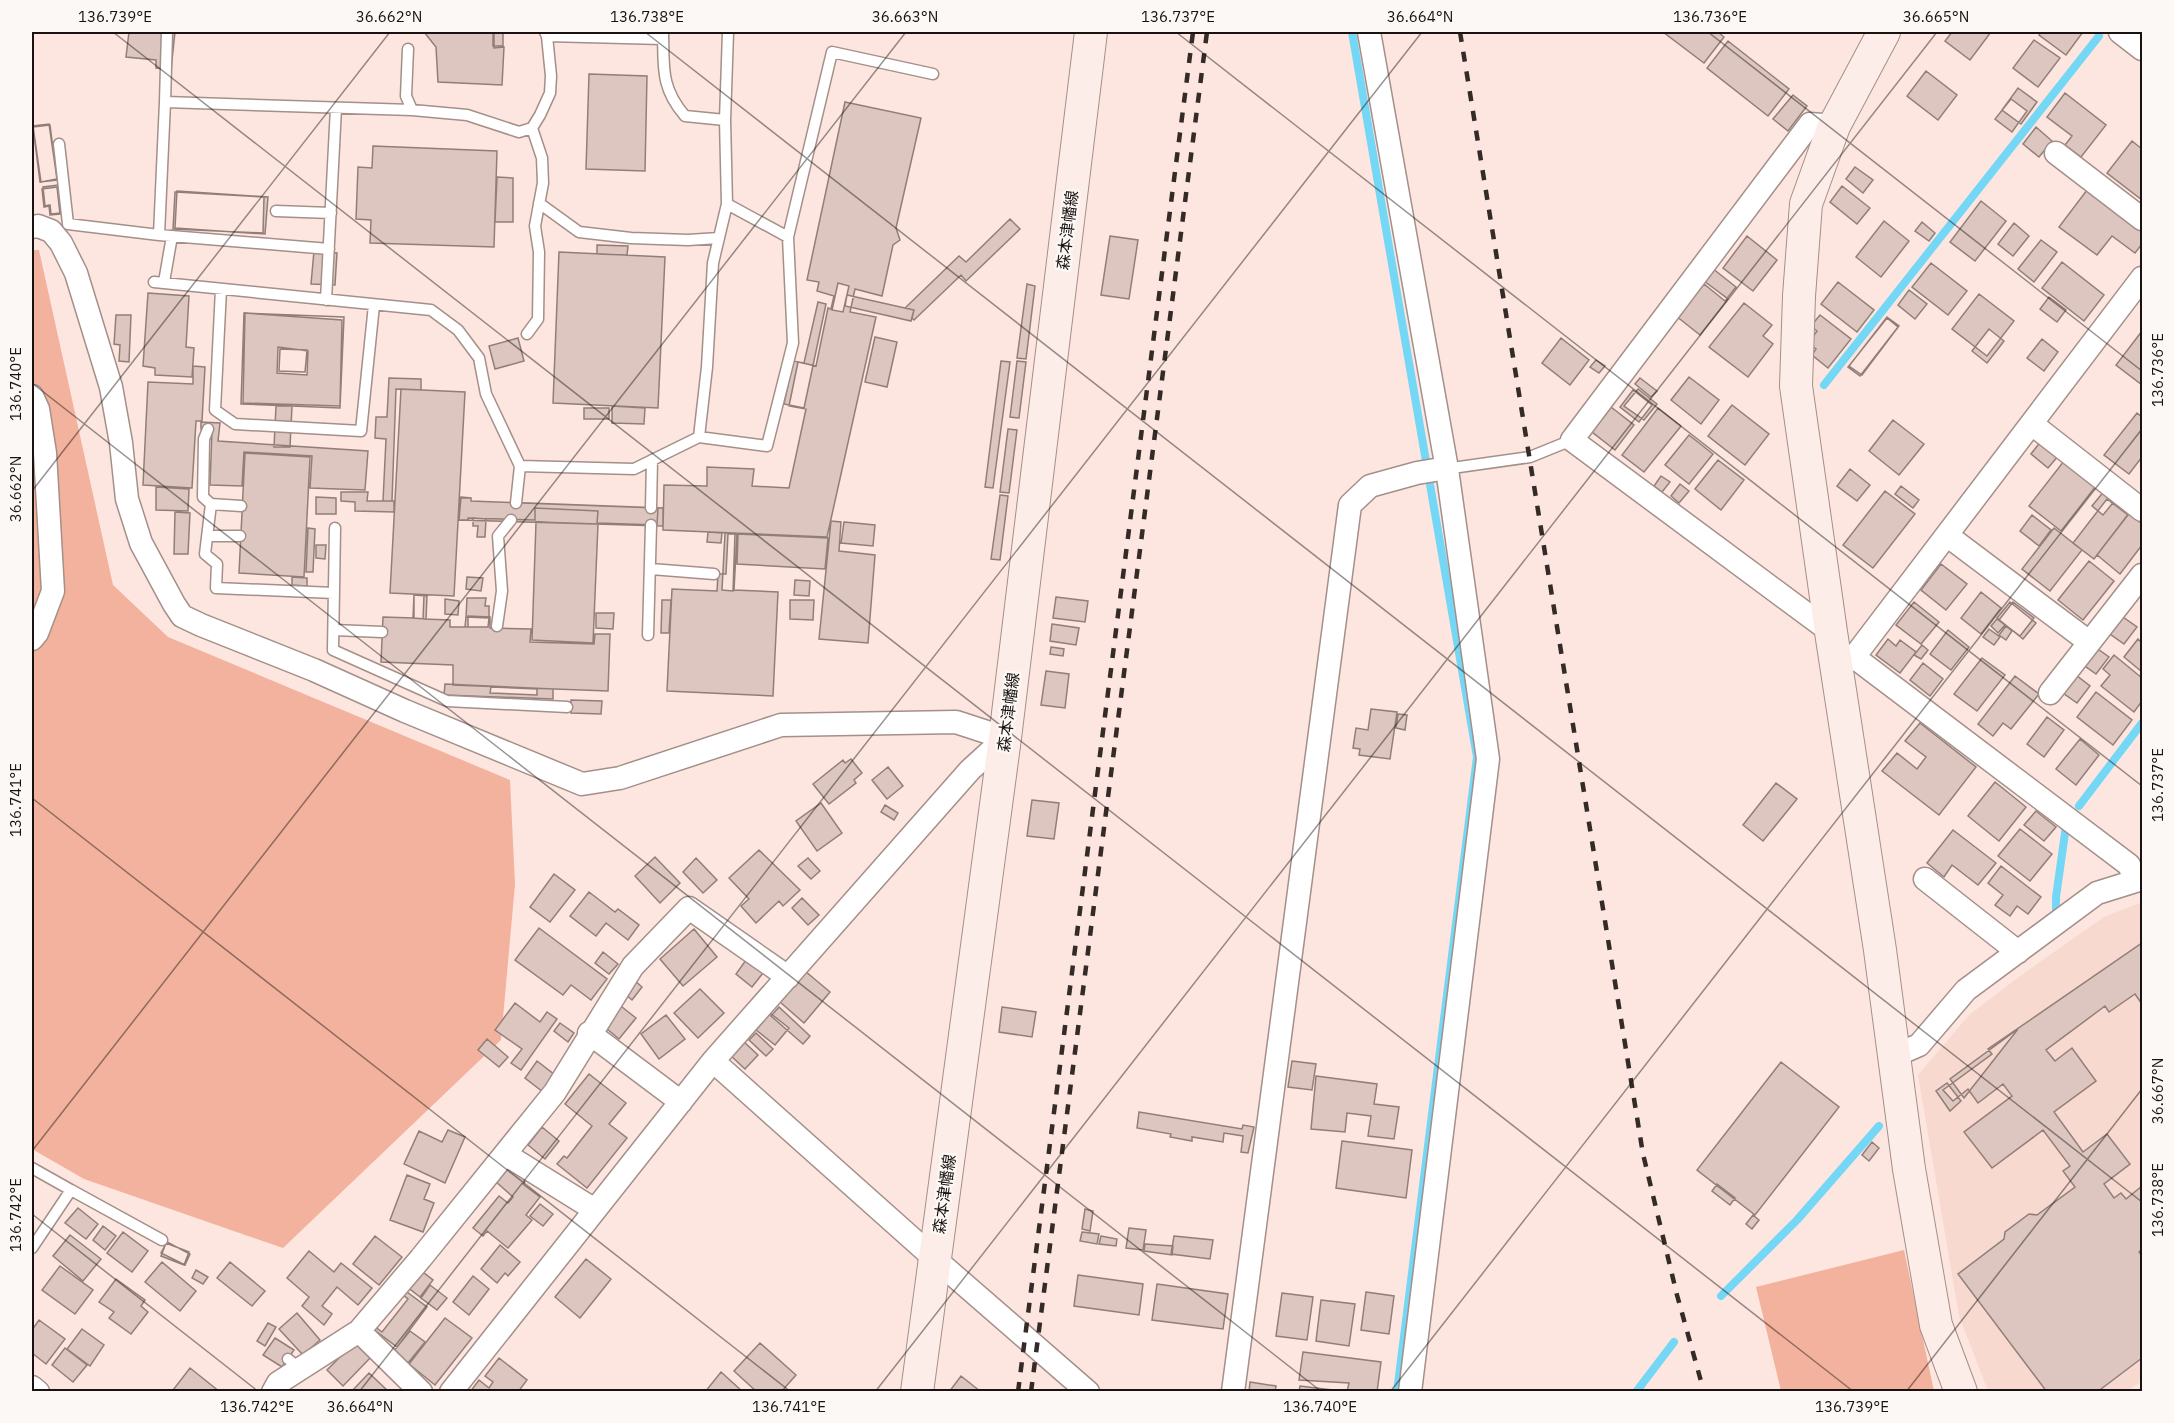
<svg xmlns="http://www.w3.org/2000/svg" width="2174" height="1423" font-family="'IBM Plex Sans','Noto Sans JP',sans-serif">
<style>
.built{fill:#f8d9cf}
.green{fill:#f3b29e}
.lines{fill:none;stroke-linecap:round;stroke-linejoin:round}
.stream{stroke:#74d7f5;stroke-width:8}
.building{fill:#dcc6bf;stroke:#927e78;stroke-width:1.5;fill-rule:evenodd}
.lane-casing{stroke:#a48f89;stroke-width:13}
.street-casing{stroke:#a48f89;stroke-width:25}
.secondary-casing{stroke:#a48f89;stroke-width:34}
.lane{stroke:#fff;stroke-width:10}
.street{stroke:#fff;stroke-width:22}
.secondary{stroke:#fdede8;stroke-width:32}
.rail{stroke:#342b28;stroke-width:4.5;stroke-dasharray:10 10;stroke-linecap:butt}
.ticks{fill:none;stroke:#191210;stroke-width:1.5;stroke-opacity:0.45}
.labels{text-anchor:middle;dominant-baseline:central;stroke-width:4.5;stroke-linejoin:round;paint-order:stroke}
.street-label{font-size:16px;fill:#191210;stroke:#fcf8f6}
.neatline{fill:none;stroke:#191210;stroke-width:2}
.ticks-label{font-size:15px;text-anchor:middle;fill:#191210}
</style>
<rect width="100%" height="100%" fill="#fde6df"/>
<path class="built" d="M2142 902V1381L2127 1391H1988L1959 1316 1918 1075 1969 1015 2020 976 2104 917Z"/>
<path class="green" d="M32 250H39L113 585 168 637 510 780 515 884 501 1040 283 1248 84 1179 32 1149Z
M1904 1250 1934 1391H1781L1756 1287Z"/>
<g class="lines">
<path class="stream" d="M1352 32 1477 757 1397 1392
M1824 385 2099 36
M2079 806 2142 723
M2056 915V897L2066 826
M1721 1296 1797 1220 1879 1126
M1636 1392 1674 1342"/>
</g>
<path class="building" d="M129 32H175L171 70 156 68V60L126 57Z
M424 32H494V48L504 47 502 85 438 82 436 47Z
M493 32H503V46H493Z
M1663 32H1718L1724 37 1704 63Z
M1952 32H1991L1970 60 1945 41Z
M2041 32H2083L2066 55 2039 35Z
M2034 40 2060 58 2038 87 2013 68Z
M1728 41 1789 89 1768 116 1707 68Z
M1926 71 1957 95 1938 120 1907 96Z
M589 74 647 76 645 171 586 169Z
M2018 88 2037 102 2021 124 2002 110Z
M2065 93 2106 125 2081 157 2065 145 2072 136 2047 117Z
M1793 95 1807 106 1788 131 1773 119Z
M2011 99 2027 111 2012 132 1995 119Z
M845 102 921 118 896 228 900 240 893 245 882 296 855 289 850 312 876 317 827 537 663 530 664 485 707 486V467L754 469 752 486 789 488 806 409 789 406 798 362 816 366 828 308 831 309 834 296 817 291 819 282 807 280Z
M49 124 57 179 41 182 33 126Z
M50 125 57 180 40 182 33 127Z
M2036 127 2052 141 2039 157 2023 144Z
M2132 141 2142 149V200L2107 173Z
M373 146 497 151 494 247 370 243 371 220 356 219 358 167 372 168Z
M1855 167 1873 180 1863 193 1846 179Z
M497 177 513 178V222H495Z
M58 185 61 213 51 214 50 205 45 206 43 187Z
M1842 186 1870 208 1857 224 1830 202Z
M57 187 60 214 50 215 49 206 44 207 42 189Z
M2087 190 2142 232V244L2135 253 2112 236 2097 255 2059 227Z
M177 191 268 197 265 234 175 228Z
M175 192 264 197 263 233 173 229Z
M1981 201 2006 221 1975 261 1950 242Z
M1010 219 1020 229 966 281 961 275 914 320 912 318 914 310 905 308 959 256 966 262Z
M1884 221 1909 241 1881 277 1856 257Z
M1922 222 1935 233 1929 241 1915 231Z
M2014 223 2029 236 2013 256 1998 244Z
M1110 236 1138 240 1129 299 1101 295Z
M1747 236 1777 260 1753 291 1723 268Z
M2041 240 2057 252 2034 282 2018 269Z
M597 245 628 246 627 255 597 254Z
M314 251 337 253 335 285 311 284Z
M559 252 665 257 658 408 553 403Z
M2062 262 2104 295 2084 321 2042 288Z
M1931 263 1967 291 1948 315 1912 287Z
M1712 268 1736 287 1725 301 1704 284 1700 289 1697 287Z
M1704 281 1728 299 1700 335 1676 316Z
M1838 282 1874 310 1857 332 1821 304Z
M838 283 849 286 843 312 832 310Z
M1027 284 1035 286 1026 359 1017 358Z
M1909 290 1927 304 1915 319 1898 305Z
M148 293 189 296 186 347 194 348 192 377 155 375V368L143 366Z
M1979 294 2014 321 1987 356 1952 329Z
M847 295 914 310 911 321 845 306Z
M2049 297 2066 310 2057 322 2040 309Z
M818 302 826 304 804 408 784 404 793 361 804 363Z
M1744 303 1772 325 1763 336 1773 344 1748 377 1709 347Z
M244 313 344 317 340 408 241 404ZM280 349 307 350 305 372 279 371Z
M244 313 344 317 340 408 241 404Z
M245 313 342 320 340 406 243 403ZM278 347 308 351 307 375 277 373Z
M116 315H131L129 362 119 361 120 345 114 344Z
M1820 315 1851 339 1828 368 1812 355 1816 349 1808 343 1817 331 1811 326Z
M1887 317 1899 326 1862 375 1849 366Z
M1887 318 1898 327 1860 376 1848 367Z
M1989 329 2004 341 1987 363 1972 351Z
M2142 331V385L2116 365Z
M875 337 897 342 887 387 865 382Z
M518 338 524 361 495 369 489 346Z
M1561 338 1589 360 1570 385 1542 363Z
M2042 339 2058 352 2044 371 2027 358Z
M280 349 307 350 305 372 279 371Z
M1596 360 1605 366 1599 373 1590 367Z
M1001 361 1010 362 993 488 985 487Z
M1017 361 1026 362 1019 418 1010 417Z
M193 366 205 367 202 421H196L192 488 143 485 148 382 193 384Z
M1689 377 1719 400 1701 424 1671 400Z
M389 378 421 379V390L396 389 392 501H383L386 439 375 438 376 417H387Z
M1640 378 1657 391 1651 397 1635 384Z
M401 389 465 392 454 596 390 593Z
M1638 389 1657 404 1644 420 1624 406Z
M1633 390 1652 405 1639 422 1620 407Z
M1732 405 1769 434 1745 465 1708 436Z
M276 406H292L290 447H274Z
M612 406 645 408 644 424 612 423Z
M1611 407 1634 425 1615 450 1592 432Z
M584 408H609V419H584Z
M1658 408 1681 426 1644 472 1622 455Z
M2137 413 2142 417V457L2129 474 2104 455Z
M1893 420 1924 444 1899 475 1869 451Z
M201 422 220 423 218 441 368 451 365 490 310 488 312 456 244 452 242 486 210 485 212 430 201 429Z
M1008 429 1017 430 1009 493 1000 492Z
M1689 435 1713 454 1689 484 1665 465Z
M2041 441 2059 455 2048 468 2031 454Z
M245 453 310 457 304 577 239 573Z
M1718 460 1744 480 1721 510 1695 489Z
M2064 461 2096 486 2061 531 2029 506Z
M1850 469 1870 485 1857 501 1837 486Z
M1661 476 1670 482 1662 492 1654 486Z
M1680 484 1689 491 1679 503 1671 496Z
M1901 486 1919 500 1913 508 1895 494Z
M156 487 189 489 188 511 156 510Z
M2105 490 2116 499 2103 515 2092 506Z
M1885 491 1915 514 1873 568 1843 545Z
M341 492H368L367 501H394V512L355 511V502L341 501Z
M1000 495 1008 496 1000 560 991 559Z
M316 497 336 498V514H316Z
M461 497 471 498V501L663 508V526L459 520Z
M460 498H471V501L658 508 657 525 597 523 598 511 535 508V520L468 518V520H459Z
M460 498H471V501L658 508 657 525 597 523 598 511 535 508V520L468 518V520H459Z
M2107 499 2128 515 2094 559 2073 543Z
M175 512 190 513 188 554H174Z
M2129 513 2142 524V545L2120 574 2097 555Z
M2032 515 2051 530 2039 546 2020 531Z
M473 518 486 519 485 537H477L478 526H473Z
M831 521 841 522 839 551 875 555 868 643 819 639Z
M536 522 598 524 593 643 532 640Z
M844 522 875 525 873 546 841 543Z
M308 528 315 529 313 572H306Z
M2054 528 2082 550 2050 591 2022 569Z
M708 532 722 533 721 543 707 542Z
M725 533H735L733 591 722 590Z
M728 534H737L734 590 778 592 773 696 667 691 672 589 717 591 718 574H726Z
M738 534 828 538 825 569 737 564Z
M316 545H326L325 559 316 558Z
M2089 561 2114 581 2083 620 2058 600Z
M1941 564 1967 584 1946 610 1921 590Z
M292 577 307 578V586L292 585Z
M467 577 483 578 481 591 466 589Z
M795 580 810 581 809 596 794 595Z
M1981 592 2001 608 1981 634 1961 618Z
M414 595H424L423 619 450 620V627H468V616L490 617V628L531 629 530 642 594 644 595 634H610L608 691 453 685V665L381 662 383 617 414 618Z
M414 595 427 596 426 619 413 618Z
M1056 597 1088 601 1085 622 1053 618Z
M467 598H486L485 606H489V618L466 617Z
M445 599 459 601 458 615 445 614Z
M662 600H671L669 633H661Z
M790 600H814L813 620 790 619Z
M1914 602 1939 622 1921 644 1896 625Z
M2010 602 2036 623 2023 639 1997 618Z
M2013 602 2034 618 2020 636 1999 620Z
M596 613H614L613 629 596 628Z
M466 617 489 618 488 627H465Z
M2123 617 2137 627 2124 644 2110 634Z
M1997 619 2005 625 1998 633 1991 626Z
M1052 624 1079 628 1076 645 1050 641Z
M2006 626 2012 631 2006 640 1999 635Z
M1989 629 2000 637 1994 645 1983 637Z
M1948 630 1969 647 1951 670 1930 654Z
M1888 639 1896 646 1900 640 1916 652 1900 673 1876 655Z
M2138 639 2142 643V672L2124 657Z
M1922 645 1928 650 1921 659 1914 655Z
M1051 647 1064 649 1063 656 1050 654Z
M2095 647 2109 657 2096 674 2082 664Z
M2114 655 2142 678V701L2134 712 2101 686 2110 675 2103 669Z
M1982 658 2005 675 1977 711 1954 694Z
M1923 663 1943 679 1930 696 1910 680Z
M1046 671 1069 674 1065 708 1041 705Z
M2076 675 2090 686 2077 703 2063 693Z
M2015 676 2039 694 2011 729 2003 723 1993 736 1978 724Z
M445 684 553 689V699L444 695Z
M491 687 537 689V695L490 693Z
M2096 692 2132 720 2113 745 2077 717Z
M571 700 602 701 601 714 571 713Z
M1371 709 1397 712 1390 759 1359 755 1360 749 1353 748 1356 728 1368 730Z
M1398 714 1407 715 1405 730 1396 728Z
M2047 717 2064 730 2044 757 2027 744Z
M1920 723 1976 767 1939 815 1882 771 1897 753 1917 769 1926 757 1905 741Z
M2080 739 2099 755 2076 785 2056 769Z
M851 759 862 773 854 780 856 783 829 804 813 784 843 760 845 763Z
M888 767 903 786 887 799 872 780Z
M1995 782 2026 807 1999 841 1968 816Z
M1776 783 1797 799 1763 841 1743 825Z
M1032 800 1059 803 1054 839 1027 836Z
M821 803 842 833 817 851 796 821Z
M885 805 898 813 894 820 881 812Z
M2036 811 2056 827 2044 841 2024 825Z
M2020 829 2052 854 2030 881 1998 856Z
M1953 830 1996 863 1978 885 1952 865 1944 877 1927 863Z
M759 850 800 890 783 906 779 901 756 923 741 906 749 899 729 878Z
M655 857 680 883 660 903 635 876Z
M696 858 717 880 703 893 683 872Z
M808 858 820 871 811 879 798 866Z
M2001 866 2041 897 2028 914 2017 906 2010 916 1995 905 2003 895 1988 883Z
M554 874 575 890 550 922 530 907Z
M589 892 615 912 618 909 639 925 628 940 606 923 596 936 570 916Z
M802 898 819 915 808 925 792 908Z
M539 928 607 979 591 1000 571 985 563 995 515 960Z
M694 929 717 957 683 986 660 959Z
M2142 943V1004L2135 994 2109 1012 2105 1006 2046 1050 2055 1061 2072 1048 2096 1081 2054 1112 2083 1152 2107 1134 2130 1164 2104 1184 2114 1198 2121 1193 2126 1199 2142 1186V1249L2139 1252 2142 1256V1358L2097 1392H2047L1958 1274 2004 1239 2005 1232 2029 1214 2037 1215 2075 1187 2063 1171 2070 1166 2043 1130 1992 1168 1964 1132 2012 1096 2003 1084 1978 1103 1968 1089 1953 1101 1943 1090 1992 1054 1988 1049Z
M603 952 618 964 609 974 595 963Z
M746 960 763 973 752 987 736 974Z
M805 971 830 992 804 1023 780 1002Z
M634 980 642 987 632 1000 623 992Z
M700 989 724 1013 698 1038 674 1013Z
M515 1003 540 1022 547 1012 557 1019 521 1070 511 1063 522 1049 495 1030Z
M617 1003 636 1018 619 1039 600 1023Z
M779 1007 810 1036 803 1044 771 1016Z
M1002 1007 1036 1012 1032 1037 999 1032Z
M770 1013 789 1028 775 1045 756 1030Z
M666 1015 685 1039 659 1059 641 1034Z
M560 1023 574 1033 568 1042 554 1031Z
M2018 1029 1964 1098 1950 1079Z
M756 1033 773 1049 766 1056 749 1040Z
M487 1039 508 1057 499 1067 478 1050Z
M743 1041 758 1055 745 1069 730 1055Z
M537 1061 555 1075 543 1092 525 1078Z
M1292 1061 1316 1064 1312 1090 1288 1087Z
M1781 1062 1839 1107 1755 1215 1697 1170Z
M589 1074 626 1103 609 1124 627 1138 587 1188 557 1164 564 1156 567 1158 592 1126 565 1104Z
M1316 1076 1377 1084 1374 1104 1399 1107 1394 1139 1368 1136 1371 1116 1347 1113 1345 1132 1311 1129Z
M1947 1083 1961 1101 1950 1111 1936 1091Z
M1139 1112 1242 1129 1243 1125 1254 1127 1248 1153 1241 1152 1243 1136 1224 1133 1223 1142 1192 1137V1141L1170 1137 1171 1134 1137 1128Z
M542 1127 559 1141 545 1159 528 1145Z
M448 1130 465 1137 445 1183 404 1164 419 1131 442 1142Z
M1342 1141 1412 1150 1406 1198 1336 1188Z
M1872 1142 1879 1148 1869 1161 1862 1155Z
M508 1165 526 1180 523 1184 540 1197 526 1215 532 1220 508 1248 487 1231 483 1236 473 1228 499 1196 508 1203 513 1197 495 1181Z
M407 1175 430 1184 424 1199 434 1203 423 1232 390 1220Z
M1717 1184 1735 1198 1730 1205 1712 1191Z
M540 1204 553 1214 543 1226 530 1216Z
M78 1208 98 1224 86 1239 65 1223Z
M1085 1209 1093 1211 1090 1231 1082 1229Z
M1753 1215 1759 1220 1752 1229 1746 1224Z
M103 1226 116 1236 105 1250 93 1240Z
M1129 1228 1146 1230 1143 1250 1126 1248Z
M123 1232 148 1251 132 1272 107 1253Z
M1082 1232 1099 1234 1097 1244 1080 1241Z
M70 1235 101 1259 83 1281 53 1256Z
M375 1236 402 1257 379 1285 353 1264Z
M1101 1236 1117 1239 1116 1246 1099 1244Z
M1174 1236 1213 1240 1210 1259 1171 1254Z
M167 1242 190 1254 185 1265 161 1253Z
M166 1243 189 1252 184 1265 161 1256Z
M1145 1244 1173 1246 1172 1255 1144 1251Z
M500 1245 520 1262 508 1276 505 1273 497 1283 481 1269Z
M309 1251 334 1272 341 1263 372 1288 358 1305 337 1287 322 1306 332 1314 324 1325 302 1306 309 1297 287 1278Z
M586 1259 611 1279 580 1318 555 1297Z
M162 1262 196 1291 180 1311 145 1282Z
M230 1262 265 1291 252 1306 217 1278Z
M60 1266 93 1290 75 1314 42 1290Z
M419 1269 433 1280 420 1297 406 1286Z
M196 1270 208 1277 203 1284 192 1278Z
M1078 1275 1143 1284 1139 1315 1074 1306Z
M473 1276 489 1289 469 1315 453 1302Z
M116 1279 145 1300 141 1306 148 1312 131 1334 109 1318 114 1312 99 1302Z
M1157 1284 1228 1294 1223 1329 1152 1320Z
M430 1285 447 1298 437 1310 421 1298Z
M403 1289 427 1307 397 1347 372 1328Z
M399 1292 408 1299 382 1332 373 1325Z
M1366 1292 1394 1296 1389 1334 1361 1330Z
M1282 1293 1313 1297 1307 1340 1276 1336Z
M1321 1300 1355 1304 1349 1346 1316 1341Z
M297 1313 320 1340 303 1355 279 1329Z
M445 1318 472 1338 435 1385 409 1364Z
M39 1320 65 1339 46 1364 32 1353V1330Z
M268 1323 276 1327 265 1346 257 1341Z
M82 1329 104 1345 90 1366 67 1349Z
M410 1331 425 1342 408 1363 393 1352Z
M275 1338 294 1350 282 1367 263 1355Z
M358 1339 373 1355 343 1386 327 1370Z
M760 1343 796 1375 781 1392H757L734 1371Z
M65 1348 87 1365 73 1382 52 1365Z
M1303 1352 1381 1362 1377 1392H1347L1349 1383 1299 1380Z
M499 1358 527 1380 518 1392H470L479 1380 489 1388 493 1382 485 1376Z
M190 1368 220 1392H174L173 1390Z
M721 1372 743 1392H705Z
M369 1373 389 1392H351Z
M961 1376 980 1391V1392H949Z
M1250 1382 1276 1386 1275 1392H1249Z
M1300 1386 1332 1390V1392H1299Z"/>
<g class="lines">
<g class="lane-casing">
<path id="lane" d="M167 32 165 102 412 110 467 115 519 132 532 128 540 115 550 93 551 76 547 36
M545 32 547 36 663 39
M663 32C664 66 660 87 685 116L725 120
M728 32 725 120 727 204 788 237 832 52 933 74
M408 49 406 96 412 110
M59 144 68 224 159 235 329 249
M539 203 579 232 631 238 688 240 719 238
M727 204 713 263 707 367 699 437 767 446 793 343 788 237
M276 211 331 213
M159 235 165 102
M154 282 431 310 458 330 479 358 486 394 520 466 634 469 699 437
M164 282 172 236
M221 289 215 410 235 424 361 431 374 305
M326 300 336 108
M527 334 538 319 539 252 535 226 543 183 542 158 532 128
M208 429 204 439 203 497 211 504 205 554 217 564 216 588 334 593
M1445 469 1530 457 1572 440
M516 503 520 466
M211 504 241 506
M651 508 652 460
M335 528 333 650 447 701 567 707
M208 536H240
M651 569 714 574
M497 626 502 591 498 536 511 520
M334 630 382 632
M648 635 651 525
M32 1168 71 1190
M32 1248 71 1190 162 1240
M288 1359 300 1369"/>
</g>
<g class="street-casing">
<path id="street" d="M1369 32 1447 469 1488 759 1410 1392
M2120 32 2142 49
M2056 153 2142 219
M32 227 38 226 51 231 61 243 76 273 111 387 121 443 127 499 141 543 174 604 182 616 201 625 314 670 405 711 582 784 620 778 781 725 956 722 1005 738 970 770 713 1061 451 1392
M32 396 38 409 45 453 53 591 37 633 32 639
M2032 424 2142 510
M1948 536 2089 642
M1831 632 1572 440 1810 124 1834 126
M1854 657 2129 865 2136 881
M1837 665 1854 657 2142 278
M2050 693 2142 575
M1925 879 2018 952
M589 1033 681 1102
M1894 1056 1919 1045 1966 990 2097 893 2142 879
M713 1061 935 1259 1088 1392
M505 1154 595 1210
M359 1331 421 1392
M32 1387 38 1392
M273 1392 278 1383 359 1331 421 1258 555 1092 633 966 689 908 788 977
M1233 1392 1350 505 1370 486 1417 473 1441 469"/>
</g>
<g class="secondary-casing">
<path id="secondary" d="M1884 32 1834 126 1806 204 1799 296 1796 386 1831 632 1880 950 1909 1169 1936 1325 1961 1392
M917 1392 1005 738 1091 32"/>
</g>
<use href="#lane" class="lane"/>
<use href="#street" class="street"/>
<use href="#secondary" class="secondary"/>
<path class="rail" d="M1460 32 1643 1154 1677 1295 1704 1392
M1018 1392 1193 32
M1031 1392 1207 32"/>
</g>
<path class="ticks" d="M113 32 1854 1392M645 32 2142 1202M1176 32 2142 786M1708 32 2142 371M32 383 1322 1392M32 491 390 32M32 798 791 1392M32 1151 906 32M32 1214 259 1392M359 1392 1422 32M875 1392 1937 32M1390 1392 2142 429M1906 1392 2142 1089"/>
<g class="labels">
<g class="street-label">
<text transform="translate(1067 230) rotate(-83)">森本津幡線</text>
<text transform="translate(1008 712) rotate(-83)">森本津幡線</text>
<text transform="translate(944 1194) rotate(-82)">森本津幡線</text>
</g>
</g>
<rect width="2174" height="1423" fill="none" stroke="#fcf8f6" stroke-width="66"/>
<rect x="33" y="33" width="2108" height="1357" class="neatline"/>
<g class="ticks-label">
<text x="115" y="22">136.739°E</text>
<text x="389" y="22">36.662°N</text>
<text x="647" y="22">136.738°E</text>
<text x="905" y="22">36.663°N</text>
<text x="1178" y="22">136.737°E</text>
<text x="1420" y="22">36.664°N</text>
<text x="1710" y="22">136.736°E</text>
<text x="1936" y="22">36.665°N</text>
<text transform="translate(2158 370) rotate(-90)" y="5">136.736°E</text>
<text transform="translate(16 384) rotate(-90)" y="5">136.740°E</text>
<text transform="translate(16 489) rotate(-90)" y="5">36.662°N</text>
<text transform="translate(2158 785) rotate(-90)" y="5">136.737°E</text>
<text transform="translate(16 800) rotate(-90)" y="5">136.741°E</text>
<text transform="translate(2158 1091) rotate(-90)" y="5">36.667°N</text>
<text transform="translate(2158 1200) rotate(-90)" y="5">136.738°E</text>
<text transform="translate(16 1215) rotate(-90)" y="5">136.742°E</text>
<text x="257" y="1412">136.742°E</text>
<text x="360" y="1412">36.664°N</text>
<text x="789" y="1412">136.741°E</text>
<text x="1320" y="1412">136.740°E</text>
<text x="1852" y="1412">136.739°E</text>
</g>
</svg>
